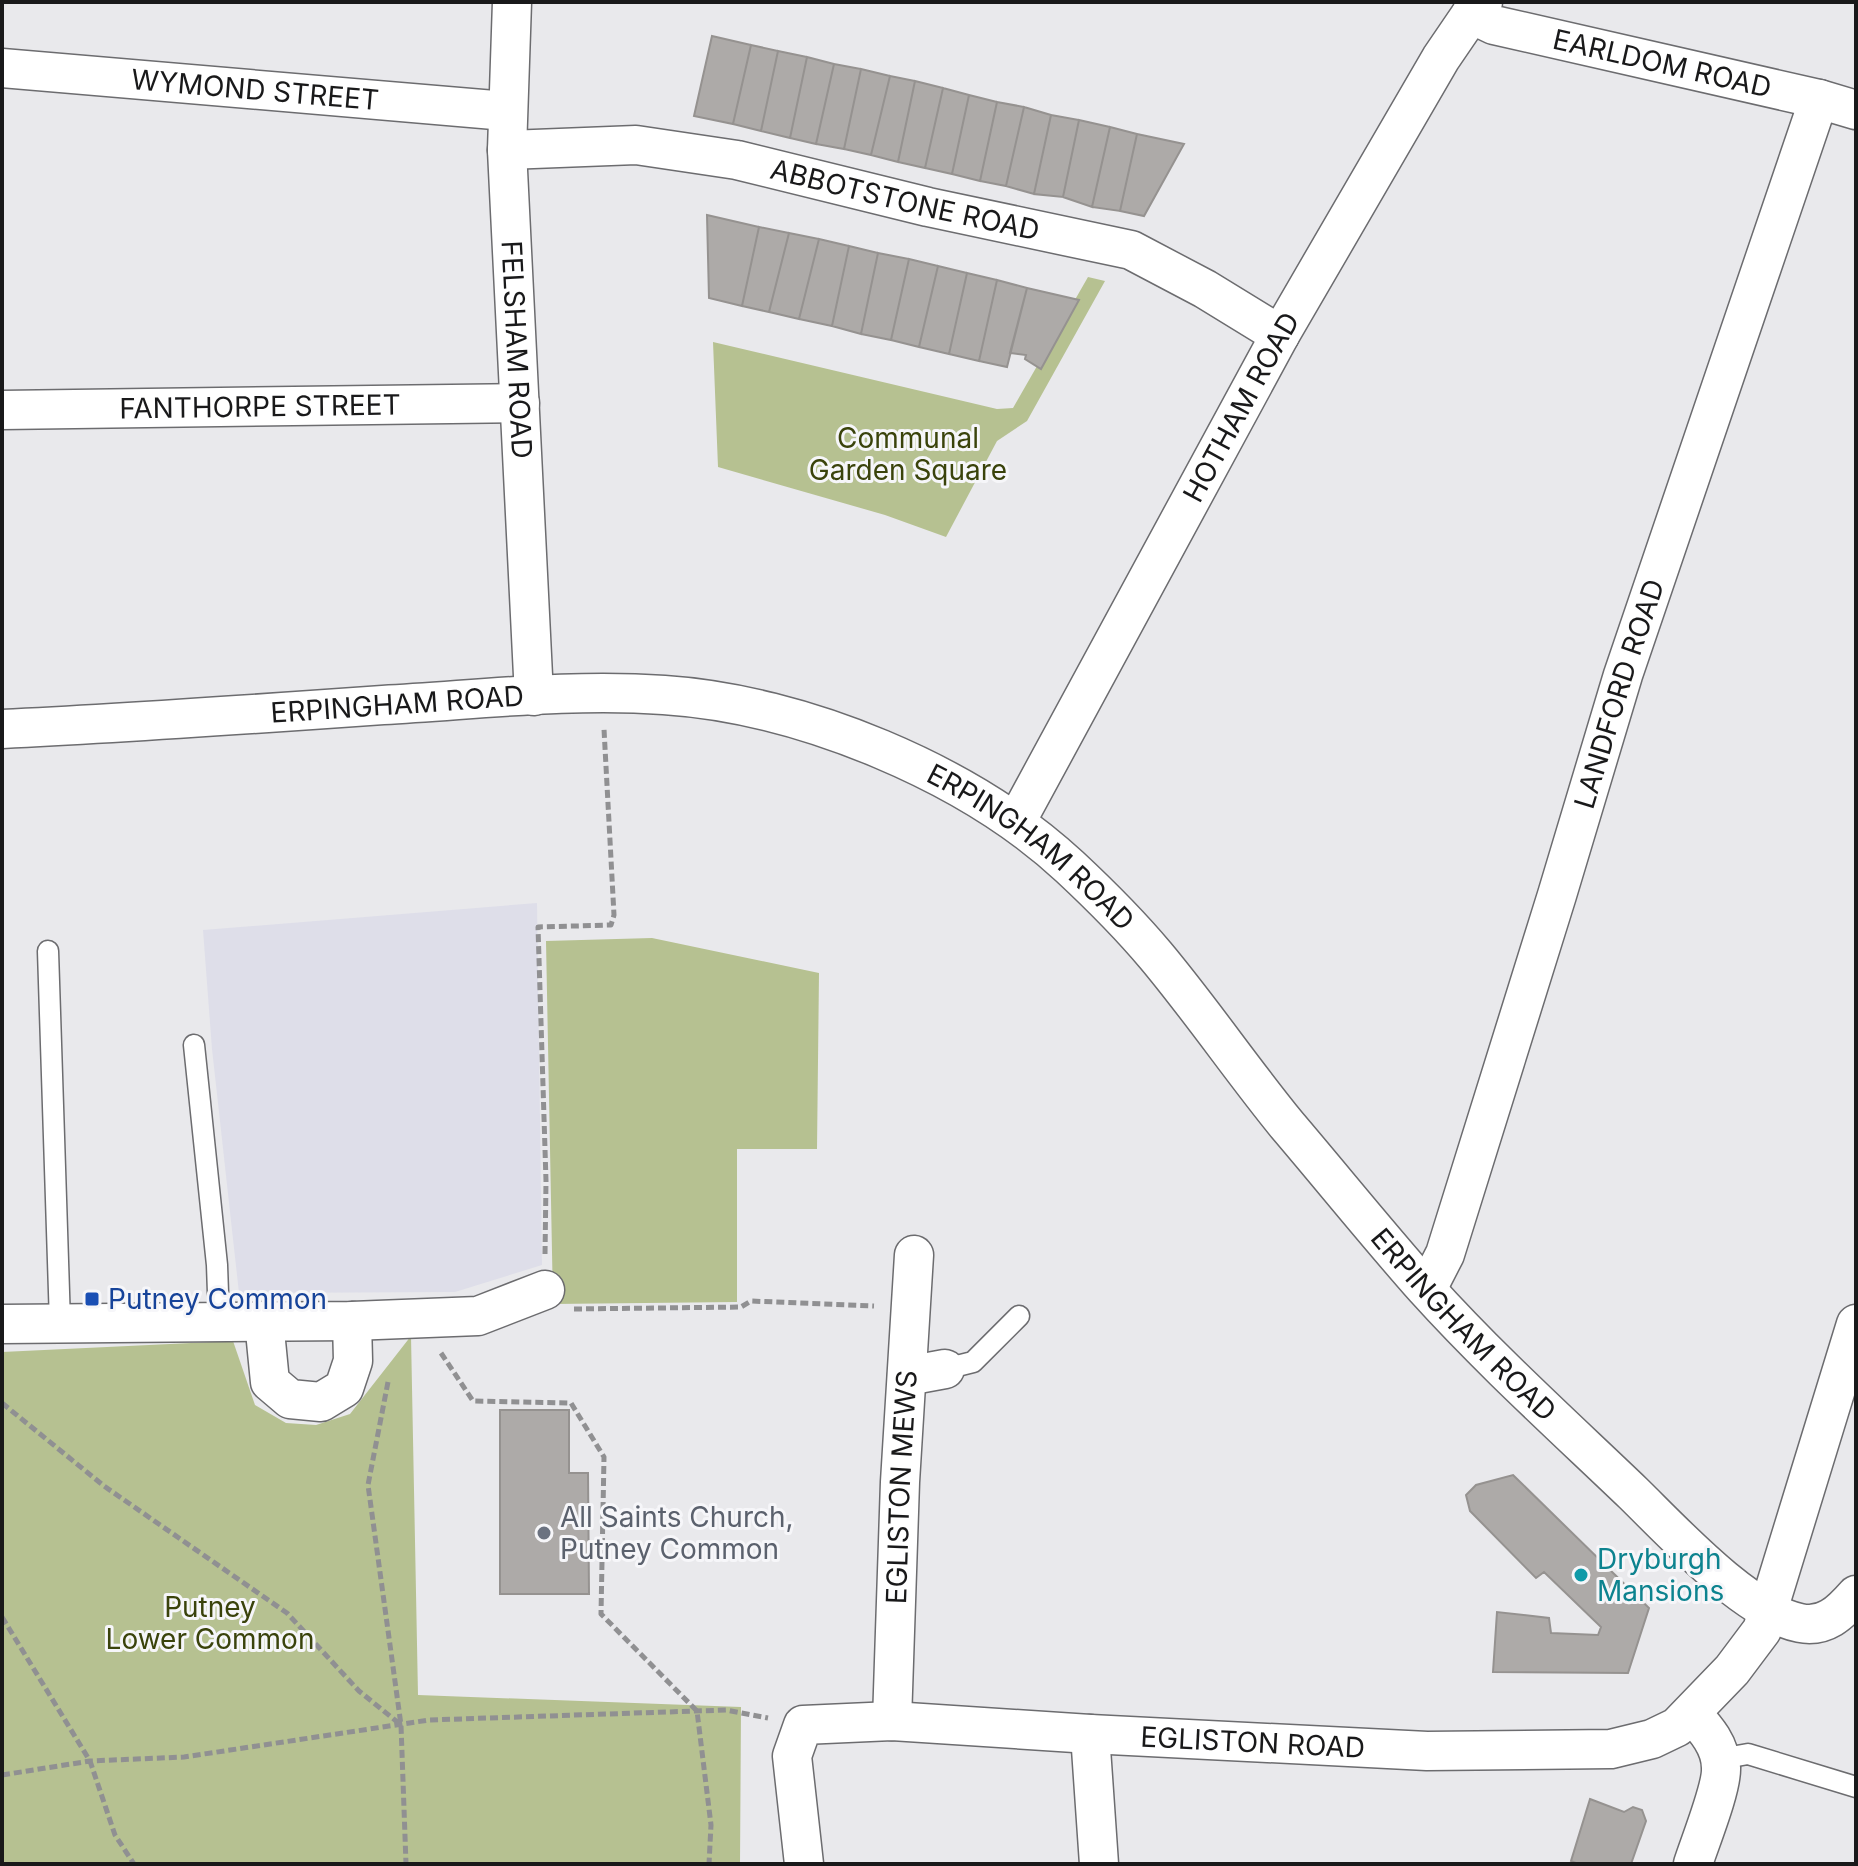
<svg xmlns="http://www.w3.org/2000/svg" width="1858" height="1866" font-family="Inter,sans-serif">
<style>
.built{fill:#dedee9}
.green{fill:#b6c191}
.building{fill:#adaaa8;stroke:#959290;stroke-width:2}
.lines{fill:none;stroke-linecap:round;stroke-linejoin:round}
.service-casing{stroke:#6c6c6f;stroke-width:23}
.minor-casing{stroke:#6c6c6f;stroke-width:41}
.path{stroke:#909092;stroke-width:5;stroke-dasharray:8 4;stroke-linecap:butt}
.service{stroke:#fff;stroke-width:20}
.minor{stroke:#fff;stroke-width:38}
.transit-dot{fill:#1a4fb4;stroke:#f6f6f9;stroke-width:3}
.worship-dot{fill:#6b7280;stroke:#f6f6f9;stroke-width:3}
.culture-dot{fill:#0f9aa8;stroke:#f6f6f9;stroke-width:3}
.labels{text-anchor:middle;dominant-baseline:central;stroke-width:6;stroke-linejoin:round;paint-order:stroke}
.street-label{font-size:28px;fill:#19191a;stroke:#f6f6f9}
.park-label{font-size:28px;fill:#3a430b;stroke:#f6f6f9}
.transit-label{font-size:28px;fill:#164399;stroke:#f6f6f9;text-anchor:start}
.worship-label{font-size:28px;fill:#5b616d;stroke:#f6f6f9;text-anchor:start}
.culture-label{font-size:28px;fill:#0d838f;stroke:#f6f6f9;text-anchor:start}
</style>
<rect width="100%" height="100%" fill="#e9e9ec"/>
<path class="built" d="M537 903 542 1265 455 1292 239 1293 212 1049 203 930Z"/>
<path class="green" d="M1088 277 1105 281 1027 421 997 441 946 537 885 515 718 467 713 342 997 409 1013 408Z
M652 938 819 973 817 1149H737V1302L553 1304 546 941Z
M411 1336 418 1695 741 1707 740 1864H2V1352L233 1341 255 1405 286 1423 316 1425 350 1414Z"/>
<path class="building" d="M712 36 751 45 733 124 694 116Z
M751 45 778 51 761 131 733 124Z
M778 51 807 57 790 138 761 131Z
M807 57 834 64 816 144 790 138Z
M834 64 861 69 844 149 816 144Z
M861 69 890 76 871 155 844 149Z
M890 76 915 81 898 162 871 155Z
M915 81 943 88 925 168 898 162Z
M943 88 969 95 952 174 925 168Z
M969 95 997 102 980 181 952 174Z
M997 102 1024 107 1006 186 980 181Z
M1024 107 1051 115 1034 194 1006 186Z
M1051 115 1079 120 1063 197 1034 194Z
M1079 120 1110 127 1092 207 1063 197Z
M1110 127 1137 134 1120 211 1092 207Z
M1137 134 1184 144 1144 216 1120 211Z
M707 215 759 227 742 306 709 298Z
M759 227 789 233 769 312 742 306Z
M789 233 819 239 799 319 769 312Z
M819 239 849 246 832 326 799 319Z
M849 246 878 253 861 334 832 326Z
M878 253 909 259 891 340 861 334Z
M909 259 938 266 919 347 891 340Z
M938 266 967 273 949 354 919 347Z
M967 273 997 280 979 361 949 354Z
M997 280 1027 288 1007 367 979 361Z
M1027 288 1079 300 1041 369 1025 359 1026 355 1010 353Z
M500 1410H569V1473H588L589 1594H500Z
M1513 1475 1649 1608 1628 1673 1493 1672 1497 1612 1549 1618 1551 1633 1598 1635 1601 1627 1544 1572 1536 1578 1470 1511 1466 1495 1476 1485Z
M1590 1799 1624 1812 1633 1807 1642 1810 1646 1821 1631 1864H1578L1571 1861Z"/>
<g class="lines">
<g class="service-casing">
<path id="service" d="M48 951 60 1323
M194 1045 217 1265 219 1321
M945 1369 973 1362 1019 1316
M1720 1759 1748 1754 1856 1787"/>
</g>
<g class="minor-casing">
<g id="minor">
<path id="s1" d="M512 2 507 150 534 696"/>
<path id="s2" d="M1471 14 1494 25 1819 99 1856 110"/>
<path id="s3" d="M2 68 506 111"/>
<path id="s4" d="M507 150 636 145 737 160 928 207 1131 250 1205 289 1280 335"/>
<path id="s5" d="M2 410 520 403"/>
<path id="s6" d="M2 729C129 723 256 714 383 705 476 700 571 688 664 695 802 704 969 773 1070 867 1100 895 1130 925 1156 956 1202 1011 1242 1070 1287 1125 1333 1179 1378 1235 1425 1288 1490 1360 1563 1426 1633 1493 1673 1532 1746 1612 1800 1623 1825 1628 1840 1613 1856 1595"/>
<path id="s7" d="M1016 822 1280 335 1441 58 1471 14 1483 2"/>
<path id="s8" d="M1427 1289 1445 1254 1557 895 1623 675 1819 99"/>
<path d="M264 1321 270 1382 290 1399 321 1402 344 1388 353 1361 352 1321"/>
<path d="M2 1324 352 1321 478 1316 545 1290"/>
<path d="M907 1376 945 1369"/>
<path d="M1692 1714C1706 1729 1721 1746 1721 1768 1722 1788 1700 1842 1693 1864"/>
<path id="s9" d="M892 1721 900 1482 914 1255"/>
<path d="M1090 1734 1099 1864"/>
<path id="s10" d="M804 1864 792 1756 803 1725 892 1721 1090 1734 1427 1751 1611 1749 1652 1739 1677 1727 1732 1670 1762 1630 1856 1324"/>
</g>
</g>
<path class="path" d="M545 1254 546 1181 538 927 611 925 614 915 604 729
M574 1309 741 1307 751 1301 874 1306
M441 1353 473 1401 571 1403 604 1457 601 1614 697 1711 711 1825 709 1864
M388 1382 368 1485 401 1725 406 1864
M2 1403 104 1486 287 1613 359 1691 401 1725
M2 1617 90 1761 115 1835 134 1864
M2 1775 90 1761 184 1757 429 1720 726 1710 768 1718"/>
<use href="#service" class="service"/>
<use href="#minor" class="minor"/>
</g>
<rect class="transit-dot" x="84" y="1291" width="16" height="16" rx="4"/>
<circle class="worship-dot" cx="544" cy="1533" r="8"/>
<circle class="culture-dot" cx="1581" cy="1575" r="8"/>
<g class="labels">
<g class="street-label">
<text stroke="none"><textPath href="#s2" startOffset="198">EARLDOM ROAD</textPath></text>
<text stroke="none"><textPath href="#s3" startOffset="254">WYMOND STREET</textPath></text>
<text stroke="none"><textPath href="#s4" startOffset="404">ABBOTSTONE ROAD</textPath></text>
<text stroke="none"><textPath href="#s1" startOffset="348">FELSHAM ROAD</textPath></text>
<text stroke="none"><textPath href="#s5" startOffset="258">FANTHORPE STREET</textPath></text>
<text stroke="none"><textPath href="#s7" startOffset="472">HOTHAM ROAD</textPath></text>
<text stroke="none"><textPath href="#s8" startOffset="626">LANDFORD ROAD</textPath></text>
<text stroke="none"><textPath href="#s6" startOffset="396">ERPINGHAM ROAD</textPath></text>
<text stroke="none"><textPath href="#s6" startOffset="1068">ERPINGHAM ROAD</textPath></text>
<text stroke="none"><textPath href="#s6" startOffset="1716">ERPINGHAM ROAD</textPath></text>
<text stroke="none"><textPath href="#s9" startOffset="234">EGLISTON MEWS</textPath></text>
<text stroke="none"><textPath href="#s10" startOffset="592">EGLISTON ROAD</textPath></text>
</g>
<g class="park-label">
<text x="908" y="438">Communal<tspan x="908" dy="32">Garden Square</tspan></text>
<text x="210" y="1607">Putney<tspan x="210" dy="32">Lower Common</tspan></text>
</g>
<g class="transit-label">
<text x="108" y="1299">Putney Common</text>
</g>
<g class="worship-label">
<text x="560" y="1517">All Saints Church,<tspan x="560" dy="32">Putney Common</tspan></text>
</g>
<g class="culture-label">
<text x="1597" y="1559">Dryburgh<tspan x="1597" dy="32">Mansions</tspan></text>
</g>
</g>
<rect width="1858" height="1866" fill="none" stroke="#19191a" stroke-width="8"/>
</svg>
